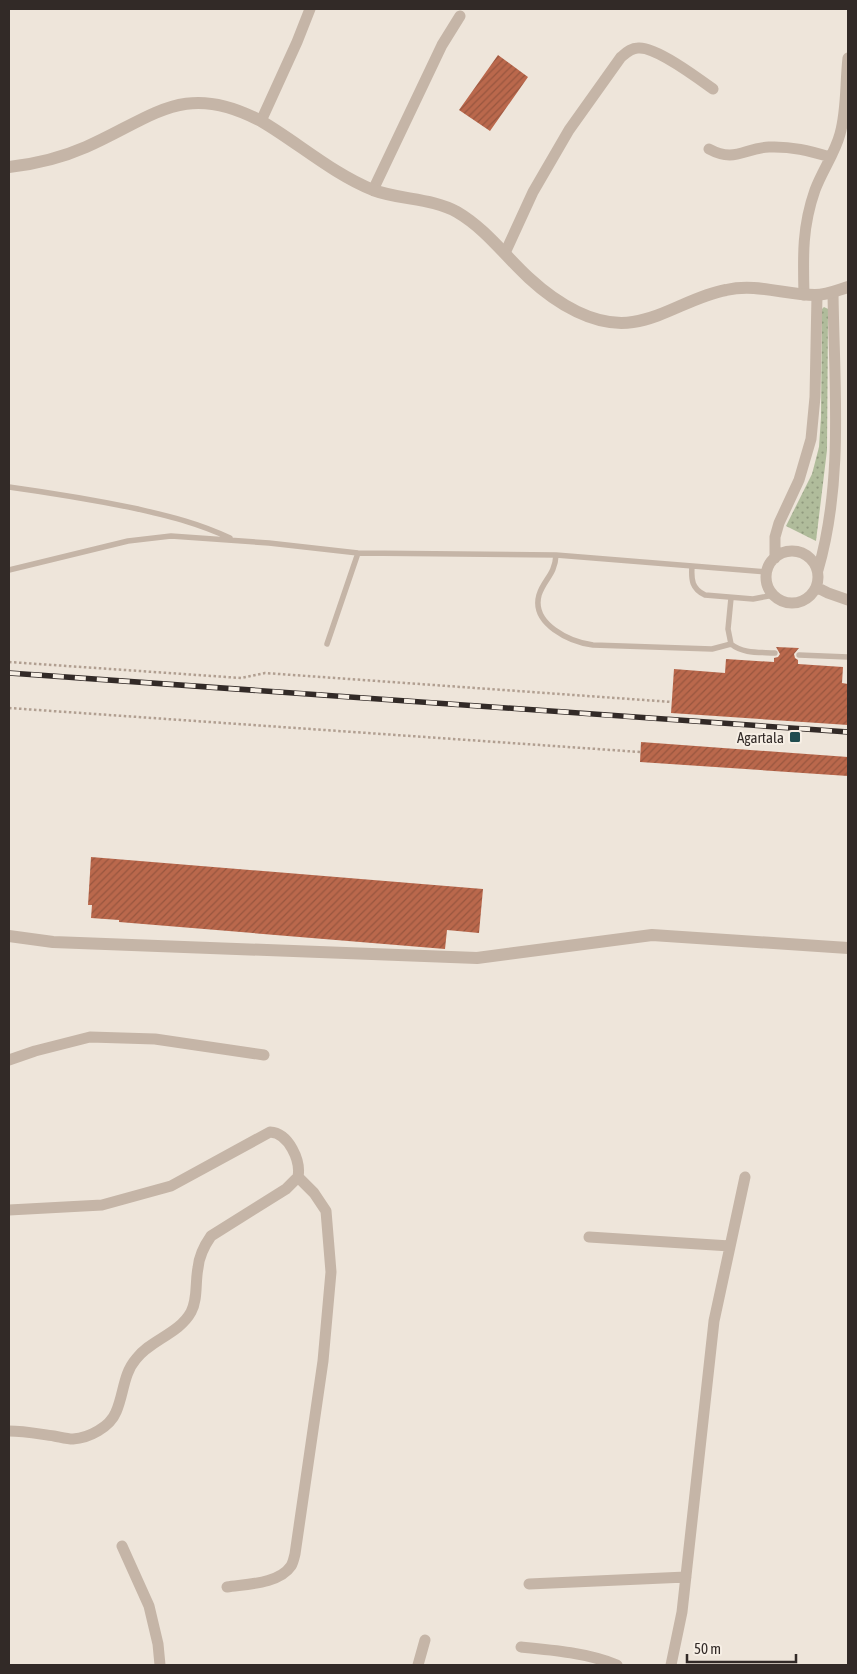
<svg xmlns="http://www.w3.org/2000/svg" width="857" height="1674" font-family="'Asap Condensed',sans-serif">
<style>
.grass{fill:url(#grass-dots)}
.building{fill:url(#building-hatch)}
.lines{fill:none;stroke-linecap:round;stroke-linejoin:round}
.path{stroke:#b19f91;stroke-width:2.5;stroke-dasharray:2.5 2.5;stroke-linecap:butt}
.service{stroke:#c5b5a7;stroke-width:5.5}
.minor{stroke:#c5b5a7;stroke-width:11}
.tertiary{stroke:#c5b5a7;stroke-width:12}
.rail-casing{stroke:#322a27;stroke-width:5.5}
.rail{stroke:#f7efe5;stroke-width:4;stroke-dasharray:11;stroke-linecap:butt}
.poi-dot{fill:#204c4f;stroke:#f7efe5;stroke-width:2}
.labels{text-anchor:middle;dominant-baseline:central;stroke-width:4;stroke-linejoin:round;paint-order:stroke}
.poi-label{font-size:15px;fill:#322a27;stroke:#f7efe5;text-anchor:end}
</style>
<defs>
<pattern id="grass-dots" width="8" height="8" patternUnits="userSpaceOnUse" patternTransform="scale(1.25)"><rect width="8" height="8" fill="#b0bc9b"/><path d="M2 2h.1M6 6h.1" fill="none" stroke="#90997e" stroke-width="1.8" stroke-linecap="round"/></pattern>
<pattern id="building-hatch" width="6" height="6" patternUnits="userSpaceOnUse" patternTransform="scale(1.25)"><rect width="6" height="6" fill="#ba684c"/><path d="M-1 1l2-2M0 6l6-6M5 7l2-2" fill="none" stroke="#98563f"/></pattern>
</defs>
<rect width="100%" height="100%" fill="#eee5da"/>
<path class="grass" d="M824 307 828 309 827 450 816 541 786 526 812 474 819 447 821 417 822 309Z"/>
<path class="building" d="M498 55 528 77 490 131 459 110Z
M776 647 799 648 794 654 795 658 798 660V664L843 667 842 683 848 684V725L671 713 674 669 725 673 726 659 774 662V658L778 657 780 654Z
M641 742 848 757V776L640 762Z
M91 857 483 889 479 933 447 930 445 949 119 922V920L91 918 92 905H88Z"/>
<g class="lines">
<path class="path" d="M9 662 241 678 265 673 672 702
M9 708 640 752"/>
<path class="service" d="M9 487C52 493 95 500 138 509 172 517 198 523 230 538
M556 555C555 575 544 579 539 595 531 624 570 642 593 645L712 649 731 644
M692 566C691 580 692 589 705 595L753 599 774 595
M9 570 128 541 171 536 269 543 358 553 556 555 767 572
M731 598 728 629 731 644C743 654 760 652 775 653
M327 644 358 553
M799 655 848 657"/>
<path class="minor" d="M261 121 297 42 310 9
M709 149C735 163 744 148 769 147 791 146 810 151 830 157
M373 190 442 45 460 16
M505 253 533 192 569 130 621 57C626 53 631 48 638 48 655 46 698 78 713 89
M804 295C803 256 802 227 815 190 822 171 835 153 840 134 847 109 845 84 848 58
M766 577a26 26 0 1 1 52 0a26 26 0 1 1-52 0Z
M775 558V537L779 523 799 480 811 439 815 397 817 295
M818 570C844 481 834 383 833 292
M816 587 828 593 848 600
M9 1060 35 1051 90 1037 155 1039 264 1055
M9 1210 102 1205 171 1186 270 1132C289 1133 301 1161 298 1177L286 1189 211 1236C204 1246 199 1256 198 1268 195 1282 198 1299 191 1312 179 1334 150 1340 136 1359 123 1374 124 1394 116 1412 110 1427 89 1438 73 1439 67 1439 60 1437 54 1436 39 1434 24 1431 9 1431
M589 1237 730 1246
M122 1546 149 1606 158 1644 160 1665
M529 1584 686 1577
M227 1587C246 1584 279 1584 291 1566 293 1563 294 1558 295 1554L323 1361 331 1272 326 1211 314 1193 298 1177
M521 1647C553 1650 587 1653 617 1665
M418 1665 425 1640
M671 1665 682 1612 714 1321 745 1177"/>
<path class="tertiary" d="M9 167C36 164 61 158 86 147 154 117 184 80 261 121 297 142 333 174 373 190 400 200 432 198 457 212 486 229 505 256 529 278 556 303 595 328 633 322 666 317 693 296 726 290 757 283 785 295 815 295 827 295 838 290 848 287
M9 936 53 942 477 958 652 935 848 948"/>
<g class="rail-casing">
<path id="rail" d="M9 673 848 732"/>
</g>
<use href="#rail" class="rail"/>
</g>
<rect class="poi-dot" x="789" y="731" width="12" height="12" rx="2.5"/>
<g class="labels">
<g class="poi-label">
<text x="784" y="737">Agartala</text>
</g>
</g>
<rect width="857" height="1674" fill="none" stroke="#322a27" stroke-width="20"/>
<path d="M687 1654v8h109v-8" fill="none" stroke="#322a27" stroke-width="2.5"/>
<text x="694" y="1654" font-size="15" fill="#322a27" stroke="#f7efe5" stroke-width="4" paint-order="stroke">50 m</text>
</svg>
